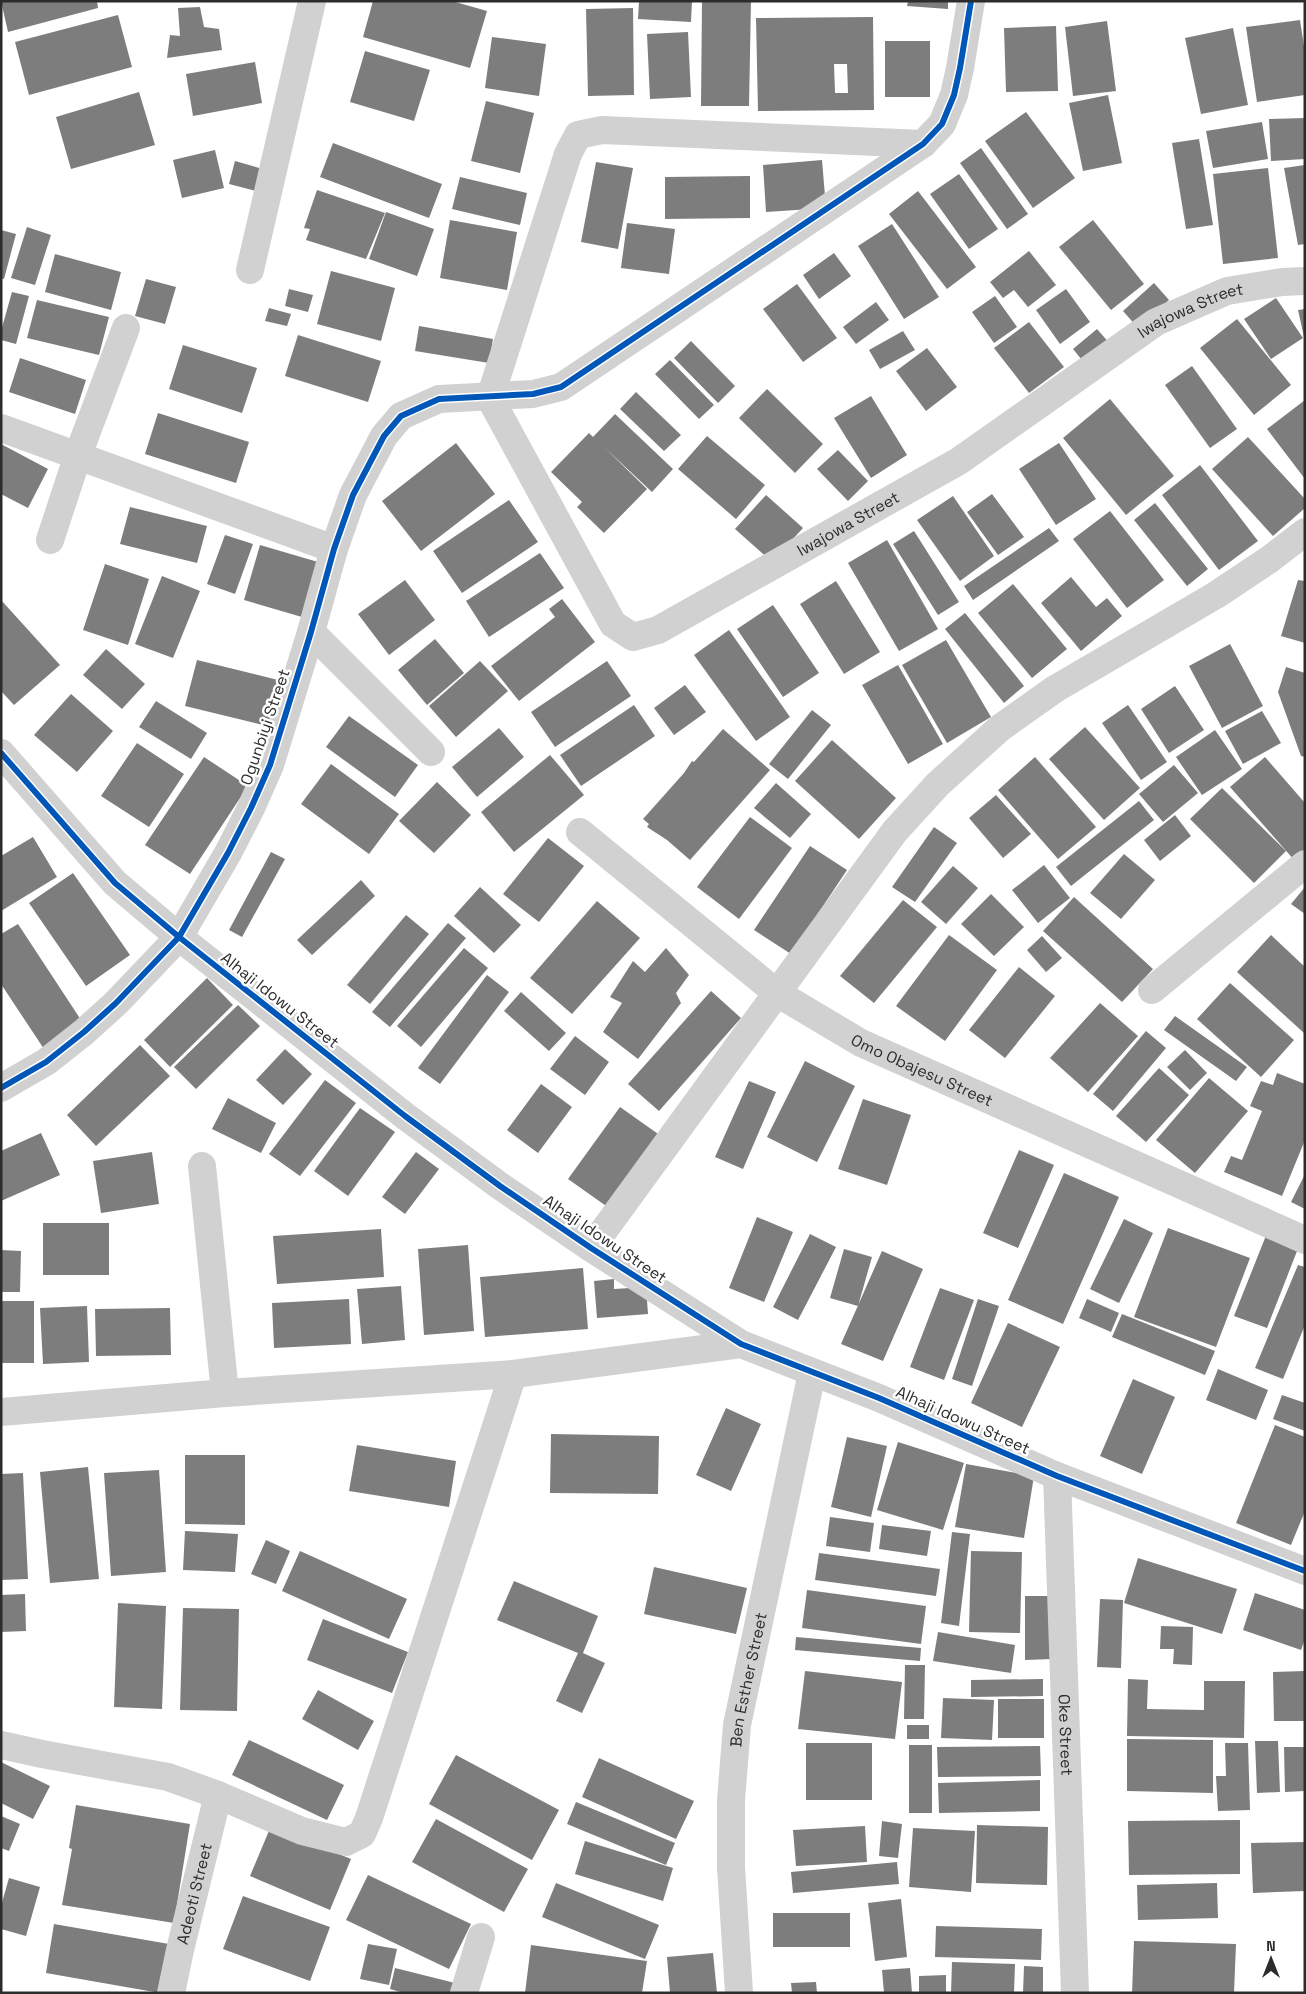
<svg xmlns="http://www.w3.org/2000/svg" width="1306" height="1994" font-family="'Space Grotesk',sans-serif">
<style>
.building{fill:#7d7d7d;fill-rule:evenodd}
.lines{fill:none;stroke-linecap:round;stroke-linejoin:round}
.minor{stroke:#d1d1d1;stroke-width:28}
.cycleway-casing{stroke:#fff;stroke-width:9}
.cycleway{stroke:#0057b8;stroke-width:6}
.labels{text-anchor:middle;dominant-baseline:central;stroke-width:5;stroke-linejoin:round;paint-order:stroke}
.street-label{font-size:16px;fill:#2c2c2c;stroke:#fff}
</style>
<rect width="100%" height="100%" fill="#fff"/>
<path class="building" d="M1 1H97L98 8 8 32Z
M373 1H452L487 11 470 68 363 37Z
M639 1H692L691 22 638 19Z
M702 1H751L749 106H701Z
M908 1H948V9L907 6Z
M200 7 204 27 219 29 222 50 167 58 170 35 180 36 178 8Z
M633 8 634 95 588 96 586 9Z
M118 15 132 67 29 95 15 42Z
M873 17 874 110 758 111 756 18ZM834 64H847L848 93H835Z
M1300 20 1305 53V95L1257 102 1246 27Z
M1107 21 1116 91 1073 96 1065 27Z
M1056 26 1058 91 1006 92 1004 28Z
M1233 28 1248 105 1201 114 1185 38Z
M688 32 691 97 650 99 647 34Z
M492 37 546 44 539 96 485 88Z
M885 41H930V97H885Z
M365 51 430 70 414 121 350 102Z
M255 62 262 103 193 116 186 74Z
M139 92 155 145 71 169 56 117Z
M1108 95 1122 163 1083 171 1069 103Z
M486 101 534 113 520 173 471 161Z
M1026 112 1075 178 1033 208 985 141Z
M1305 118V159L1271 161 1269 119Z
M1262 122 1268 159 1213 168 1206 131Z
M1199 139 1213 225 1186 229 1172 143Z
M333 143 442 184 429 218 320 177Z
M981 148 1028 214 1007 229 960 163Z
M215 150 224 188 182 198 173 160Z
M822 160 826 208 766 212 763 165Z
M235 161 270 171 264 193 229 184Z
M596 162 633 168 618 249 581 242Z
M1305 165V244L1298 245 1284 168Z
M1268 168 1278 258 1223 264 1213 174Z
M959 174 998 229 969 249 930 194Z
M750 176V218L665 219V177Z
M460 177 527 193 520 225 452 209Z
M317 190 385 213 366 259 306 240 310 229 304 228Z
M918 191 976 267 947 289 889 214Z
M386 212 434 229 417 276 369 259Z
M450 220 517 232 507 290 440 278Z
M1093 220 1144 284 1111 310 1059 247Z
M627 223 675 229 669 274 621 268Z
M892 224 939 297 904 319 858 246Z
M27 227 51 235 35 285 11 278Z
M1 230 16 234 4 279 1 278Z
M1029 251 1056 285 1028 307 1014 290 1003 298 990 282Z
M834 253 851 276 819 299 803 275Z
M55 254 121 272 111 310 45 292Z
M331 271 395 288 381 341 317 324Z
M146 279 176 287 165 324 135 316Z
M1154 283 1169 300 1138 328 1123 311Z
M797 284 837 338 803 362 763 309Z
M289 289 313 295 308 312 285 306Z
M1066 289 1090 322 1060 344 1036 310Z
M12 292 29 296 16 344 1 340V331Z
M995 296 1017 327 994 343 972 312Z
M1276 298 1303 338 1271 359 1244 319Z
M37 300 109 317 99 355 27 338Z
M876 302 889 320 856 344 843 327Z
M269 308 291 314 287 326 265 321Z
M1305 309V337H1304L1298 310Z
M1237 319 1291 385 1254 415 1200 348Z
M1029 322 1064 367 1029 393 994 348Z
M419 326 493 339 489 363 415 351Z
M1097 329 1111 345 1086 365 1073 349Z
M903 331 915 350 880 369 869 350Z
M298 335 381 361 368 402 285 376Z
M691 341 735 386 718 403 674 358Z
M183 345 257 368 242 413 169 389Z
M927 348 957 387 926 411 896 371Z
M20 358 86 380 75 414 9 392Z
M670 360 714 405 699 419 655 374Z
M1192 366 1237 429 1210 448 1165 385Z
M767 389 823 444 795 473 739 418Z
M636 392 681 435 664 451 620 409Z
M871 396 907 455 871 478 834 418Z
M1110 399 1174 476 1126 515 1063 438Z
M1305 400V479L1267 429Z
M158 413 249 442 236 483 145 454Z
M615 414 673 469 652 492 604 447 647 489 604 533 577 507 582 502 551 472 589 433 593 437Z
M707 436 765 485 736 519 678 469Z
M1248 437 1305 499V508L1273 536 1212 469Z
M456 443 495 494 421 551 382 501Z
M1059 443 1096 499 1056 525 1019 469Z
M1 444 48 469 28 508 1 494Z
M838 450 868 481 848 501 817 469Z
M1200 465 1258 541 1219 570 1162 495Z
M992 494 1024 537 998 555 967 512Z
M766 495 803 528 772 562 735 529Z
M953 496 994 556 960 581 917 520Z
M509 500 538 542 462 593 433 551Z
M1155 503 1208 569 1187 586 1134 520Z
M130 507 207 526 197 563 120 544Z
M1110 511 1164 580 1127 608 1073 539Z
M1049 528 1059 541 973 600 964 586Z
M914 531 959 602 938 615 893 544Z
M225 535 253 544 235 594 207 584Z
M887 540 938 629 899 651 848 563Z
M260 545 318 562 302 617 244 600Z
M540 553 564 588 489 637 466 601Z
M105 564 149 579 128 645 83 630Z
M162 576 200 591 173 658 135 644Z
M1071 577 1096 607 1107 598 1122 616 1081 651 1041 603Z
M405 580 435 620 389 655 358 614Z
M1298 580 1305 581V643L1281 636Z
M836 581 880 652 844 674 800 604Z
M1013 584 1067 649 1032 678 978 613Z
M562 599 595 642 519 701 491 666 555 617 549 609Z
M1 600 60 665 14 705 1 691Z
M773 605 819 673 783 697 737 629Z
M965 613 1024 686 1004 703 945 629Z
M729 630 790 717 756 741 694 655Z
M435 639 464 673 427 705 398 670Z
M946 640 991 717 947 743 902 665Z
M1230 644 1263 706 1222 728 1189 666Z
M106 649 145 684 122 709 83 675Z
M197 660 282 681 271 727 185 706Z
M480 661 508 691 456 737 429 706Z
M607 661 631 696 555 747 531 712Z
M898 665 943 744 908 764 862 685Z
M1286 667 1305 673V757L1301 756 1278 692Z
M685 685 706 712 674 735 654 708Z
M1175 686 1204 730 1169 753 1141 709Z
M71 694 113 731 77 772 34 735Z
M156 701 207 733 191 759 139 727Z
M634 705 655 736 581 786 560 755Z
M1128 705 1167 762 1141 780 1102 723Z
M812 710 831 725 788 779 769 764Z
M1262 711 1281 743 1243 764 1225 731Z
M349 716 418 765 395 797 326 747Z
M1085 727 1140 788 1104 820 1049 759Z
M499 728 524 757 477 797 452 767Z
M723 729 770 770 690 860 667 840 647 827 649 824 643 819 684 773 692 761 694 762Z
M1215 730 1242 769 1202 795 1176 757Z
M832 740 896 798 859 839 795 781Z
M137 743 184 774 149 827 101 796Z
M550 755 584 795 514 852 481 812Z
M204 757 248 786 190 874 145 845Z
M1035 757 1096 827 1058 859 998 790Z
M1265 757 1305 803V853L1295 861 1230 787Z
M331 764 399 814 369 854 301 804Z
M1174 765 1198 793 1163 822 1139 794Z
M437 782 471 815 434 853 399 821Z
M776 783 811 814 790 838 754 808Z
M1222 788 1286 851 1254 883 1190 819Z
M996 795 1031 834 1003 858 969 818Z
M1139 801 1154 820 1071 886 1056 867Z
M1175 815 1191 836 1160 861 1144 840Z
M750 817 792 848 739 919 697 887Z
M934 827 957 843 915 902 892 887Z
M33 837 57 877 1 911V856Z
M548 838 584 866 539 922 503 894Z
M810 846 847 870 791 954 754 930Z
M271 852 285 859 242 937 229 930Z
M1124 854 1155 880 1121 919 1090 893Z
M1044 865 1070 898 1038 923 1012 890Z
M953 866 978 888 946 924 921 902Z
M73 873 130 955 86 986 29 903Z
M361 880 375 896 312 955 297 940Z
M480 887 521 925 494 953 454 916Z
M1305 887V914L1291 904Z
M991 894 1024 927 994 956 961 924Z
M1074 897 1153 969 1122 1002 1043 931Z
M903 900 937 927 874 1003 840 976Z
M597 901 640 938 572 1014 530 978Z
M406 915 429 934 370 1004 347 985Z
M448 923 466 938 390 1027 372 1012Z
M18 924 83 1023 44 1049 1 984V934Z
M949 935 997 970 945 1041 896 1006Z
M1271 935 1305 967 1304 1033 1237 972Z
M1042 936 1062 958 1046 972 1027 950Z
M464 948 488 968 421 1047 397 1026Z
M666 948 689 975 676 993 681 1003 638 1059 603 1032 622 1003 610 997 633 961 645 972Z
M1019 967 1055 996 1005 1058 969 1030Z
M487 975 509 992 440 1084 418 1068Z
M207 978 233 1005 170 1067 144 1040Z
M1230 983 1294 1040 1261 1077 1197 1019Z
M711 991 741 1018 659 1111 628 1084Z
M521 992 566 1033 549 1051 504 1011Z
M1100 1003 1138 1036 1088 1092 1050 1058Z
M238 1005 260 1026 196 1089 174 1067Z
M1175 1016 1247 1067 1236 1081 1164 1030Z
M1146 1031 1166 1048 1113 1111 1093 1094Z
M575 1036 609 1062 585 1095 550 1069Z
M140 1045 170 1076 96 1146 67 1115Z
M285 1049 312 1074 283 1105 256 1080Z
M1185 1050 1207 1073 1190 1090 1167 1067Z
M805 1061 855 1086 817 1162 767 1137Z
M1159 1068 1189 1095 1146 1142 1116 1116Z
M1277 1073 1305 1084V1140L1282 1196 1224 1172 1231 1156 1242 1160 1262 1111 1250 1106 1261 1081 1273 1085Z
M1209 1078 1248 1111 1195 1173 1156 1140Z
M325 1080 356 1103 300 1176 269 1154Z
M749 1081 776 1092 743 1169 715 1157Z
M541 1084 572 1107 538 1153 507 1130Z
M228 1098 276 1123 261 1153 212 1129Z
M863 1099 911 1115 887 1185 838 1169Z
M620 1107 661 1136 609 1208 568 1179Z
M360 1108 395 1132 348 1196 314 1171Z
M41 1133 60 1175 1 1201V1151Z
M1019 1150 1054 1165 1018 1248 983 1233Z
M152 1152 159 1204 101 1213 93 1161Z
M416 1152 439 1169 405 1214 382 1197Z
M1064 1173 1119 1197 1063 1324 1008 1300Z
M1305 1174V1209L1291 1202Z
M757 1217 793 1232 764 1302 729 1288Z
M1124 1219 1153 1233 1119 1303 1090 1289Z
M43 1223H109V1275H43Z
M1168 1228 1250 1258 1216 1347 1134 1317Z
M381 1229 384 1277 277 1284 273 1236Z
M1267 1233 1299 1246 1267 1328 1234 1316Z
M810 1234 836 1247 798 1320 773 1307Z
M468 1245 474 1331 424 1335 418 1249Z
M844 1249 872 1257 858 1306 830 1298Z
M1 1250 21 1251 20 1292H1Z
M882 1251 923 1269 883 1361 841 1344Z
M1298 1265 1305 1267V1325L1283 1379 1255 1368Z
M583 1268 588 1329 485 1337 480 1277Z
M614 1279V1289L646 1287 648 1314 597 1318 594 1281Z
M401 1286 405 1340 362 1344 357 1289Z
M940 1288 974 1300 944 1380 910 1367Z
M349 1299 351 1344 274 1348 272 1303Z
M978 1299 999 1306 972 1386 952 1379Z
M1087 1299 1119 1313 1111 1332 1079 1318Z
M1 1301H34V1363H1Z
M87 1306 89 1362 43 1364 40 1308Z
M170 1308 171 1355 96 1356 95 1309Z
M1122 1314 1215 1351 1205 1375 1112 1337Z
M1008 1323 1060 1347 1022 1427 971 1403Z
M1218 1369 1268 1390 1256 1420 1206 1400Z
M1133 1379 1175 1397 1142 1474 1100 1456Z
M1282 1395 1305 1403V1431L1273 1419Z
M726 1408 761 1424 731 1491 696 1475Z
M1275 1425 1305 1437V1511L1291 1545 1236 1523Z
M551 1434 659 1436 658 1494 550 1493Z
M847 1437 887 1446 871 1517 831 1507Z
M898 1442 964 1463 943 1530 877 1510Z
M357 1445 456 1461 449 1507 349 1491Z
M185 1455H245V1525L185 1524Z
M966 1464 1034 1476 1024 1538 955 1527Z
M88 1467 99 1579 50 1583 40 1472Z
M159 1470 166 1572 111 1576 104 1473Z
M23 1473 28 1579 1 1580V1474Z
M830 1517 874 1523 870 1552 826 1546Z
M882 1525 931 1531 927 1556 879 1549Z
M185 1531 238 1534 235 1572 183 1570Z
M952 1532 970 1534 959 1626 941 1623Z
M266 1540 290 1551 276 1584 251 1574Z
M300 1551 407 1599 389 1639 282 1591Z
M971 1551 1022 1552 1020 1633 969 1632Z
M819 1553 940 1569 936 1596 815 1580Z
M1138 1558 1237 1589 1222 1634 1124 1603Z
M654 1567 747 1588 736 1634 644 1614Z
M514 1581 598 1616 583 1653 605 1663 582 1713 556 1701 578 1653 497 1620Z
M807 1590 926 1606 921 1644 802 1628Z
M1255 1593 1305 1610V1639L1301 1650 1243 1630Z
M25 1594 26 1631 1 1632V1595Z
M1025 1596H1052L1053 1659 1025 1660Z
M1100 1599 1123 1600 1121 1668 1097 1667Z
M118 1603 166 1606 162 1709 114 1707Z
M183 1608 239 1609 237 1711 180 1710Z
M323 1619 408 1652 392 1693 307 1660Z
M1161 1626 1193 1627 1192 1665 1173 1664 1174 1649H1160Z
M938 1632 1015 1645 1011 1673 933 1661Z
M796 1637 921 1648 920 1661 795 1650Z
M905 1665H925L924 1719H904Z
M805 1671 902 1682 895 1739 798 1729Z
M1305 1671V1721H1274L1273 1672Z
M1043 1679V1696L971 1697V1680Z
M1128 1679 1148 1680 1147 1709 1204 1710V1681H1245L1244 1738 1127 1736Z
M318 1690 374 1721 358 1750 302 1719Z
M943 1698 994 1700 992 1740 941 1738Z
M998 1699H1044V1738H998Z
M907 1725H929V1739H907Z
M1127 1739 1213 1740V1793L1127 1791Z
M249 1740 344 1785 327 1820 232 1775Z
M1255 1741H1278L1280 1792 1257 1793Z
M806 1743H872V1800H806Z
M1225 1743H1248L1250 1810 1218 1811 1216 1776H1226Z
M909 1745H932V1813H909Z
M1040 1746 1041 1776 938 1777 937 1747Z
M1284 1747H1305V1791L1285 1792Z
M456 1755 559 1810 532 1860 429 1804Z
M599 1758 694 1801 676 1839 582 1797Z
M1 1762 50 1786 33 1819 1 1803Z
M1040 1780V1811L939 1813 938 1783Z
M576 1802 675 1843 666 1865 567 1824Z
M76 1805 190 1824 174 1923 62 1905 72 1849 69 1848Z
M1 1816 20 1824 9 1851 1 1848Z
M436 1819 528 1869 504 1912 412 1862Z
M1240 1820V1874L1129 1875 1128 1821Z
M882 1821 902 1824 898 1858 879 1856Z
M977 1825 1048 1827 1047 1885 976 1883Z
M271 1826 351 1859 330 1910 250 1876Z
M865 1826 867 1862 796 1866 793 1830Z
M913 1828 975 1831 971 1892 909 1887Z
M585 1841 673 1868 663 1901 575 1874Z
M1305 1842V1891L1253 1893 1251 1843Z
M897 1862 899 1884 793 1893 791 1872Z
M368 1875 471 1924 449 1969 346 1920Z
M9 1878 40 1887 26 1936 1 1929V1906Z
M556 1883 659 1925 645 1959 542 1917Z
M1217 1883 1218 1918 1138 1920 1137 1885Z
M243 1896 330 1927 310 1981 223 1949Z
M901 1899 907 1957 875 1961 868 1903Z
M773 1913H850V1947H773Z
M54 1924 169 1944 160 1993 46 1973Z
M936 1926 1042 1929 1041 1960 935 1957Z
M1134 1941 1236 1944 1234 1993H1132Z
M368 1944 397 1949 389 1985 360 1979Z
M531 1945 647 1961 642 1993H525Z
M713 1953 717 1993H670L667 1957Z
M952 1962 1015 1964 1014 1993H951Z
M1024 1966 1043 1967V1993H1023Z
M395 1968 459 1984 457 1993H404L390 1989Z
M910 1968 912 1993H884L882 1970Z
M946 1975V1993H919V1976Z
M816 1982 817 1993H792L791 1983Z"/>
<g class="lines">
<g class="minor">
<path d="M250 270 312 1"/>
<path id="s1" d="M490 398 613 624 633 637 658 630 959 461 1156 322 1227 291 1282 282 1305 281"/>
<path d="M490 398 568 154 578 135 602 130 923 144"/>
<path d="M1 428 334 549"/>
<path d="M50 540 78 455 126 328"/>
<path d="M311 632 431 752"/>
<path d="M1 753 115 883 179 937 405 1116 500 1186 591 1248 741 1344 879 1398 1057 1476 1305 1571"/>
<path id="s2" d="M580 832 777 993 861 1043 1305 1240"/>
<path d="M1152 990 1305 864"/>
<path d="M1 1088 46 1062 84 1032 116 1003 179 937 228 853 251 808 270 765 311 632 334 549 353 495 384 436 401 416 439 399 533 394 561 387 923 144 942 124 954 95 960 68 971 1"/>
<path d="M202 1166 225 1393"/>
<path d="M591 1248 895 831 938 784 1000 728 1055 689 1216 595 1270 559 1305 532"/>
<path d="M1 1412 225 1393 513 1374 741 1344"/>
<path id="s3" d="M1057 1476 1075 1993"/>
<path d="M1 1745 42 1754 168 1777 218 1795 302 1831 346 1842 362 1834 369 1818 513 1374"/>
<path id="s4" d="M171 1993 180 1950 218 1795"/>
<path d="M464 1993 481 1937"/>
<path id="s5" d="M739 1993 731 1867V1800L737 1725 812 1373"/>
</g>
<g class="cycleway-casing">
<path id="cycleway" d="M1 753 115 883 179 937 405 1116 500 1186 591 1248 741 1344 879 1398 1057 1476 1305 1571
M1 1088 46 1062 84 1032 116 1003 179 937 228 853 251 808 270 765 311 632 334 549 353 495 384 436 401 416 439 399 533 394 561 387 923 144 942 124 954 95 960 68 971 1"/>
</g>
<use href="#cycleway" class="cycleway"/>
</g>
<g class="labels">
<g class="street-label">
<text stroke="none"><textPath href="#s1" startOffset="930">Iwajowa Street</textPath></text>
<text stroke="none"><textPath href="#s1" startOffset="525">Iwajowa Street</textPath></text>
<text transform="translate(265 727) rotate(-71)">Ogunbiyi Street</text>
<text transform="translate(280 1000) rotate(38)">Alhaji Idowu Street</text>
<text stroke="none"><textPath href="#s2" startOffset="419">Omo Obajesu Street</textPath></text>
<text transform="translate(605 1239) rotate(34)">Alhaji Idowu Street</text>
<text transform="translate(963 1420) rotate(24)">Alhaji Idowu Street</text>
<text stroke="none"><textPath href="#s5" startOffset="315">Ben Esther Street</textPath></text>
<text stroke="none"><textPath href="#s3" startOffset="259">Oke Street</textPath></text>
<text stroke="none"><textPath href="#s4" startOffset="102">Adeoti Street</textPath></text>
</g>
</g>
<rect width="1306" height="1994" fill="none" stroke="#2c2c2c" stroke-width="5"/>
<g transform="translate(1271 1959)" stroke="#ffffff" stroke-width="4" paint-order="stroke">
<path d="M0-4L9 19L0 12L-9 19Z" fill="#2c2c2c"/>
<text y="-8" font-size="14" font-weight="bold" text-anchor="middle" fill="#2c2c2c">N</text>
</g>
</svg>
